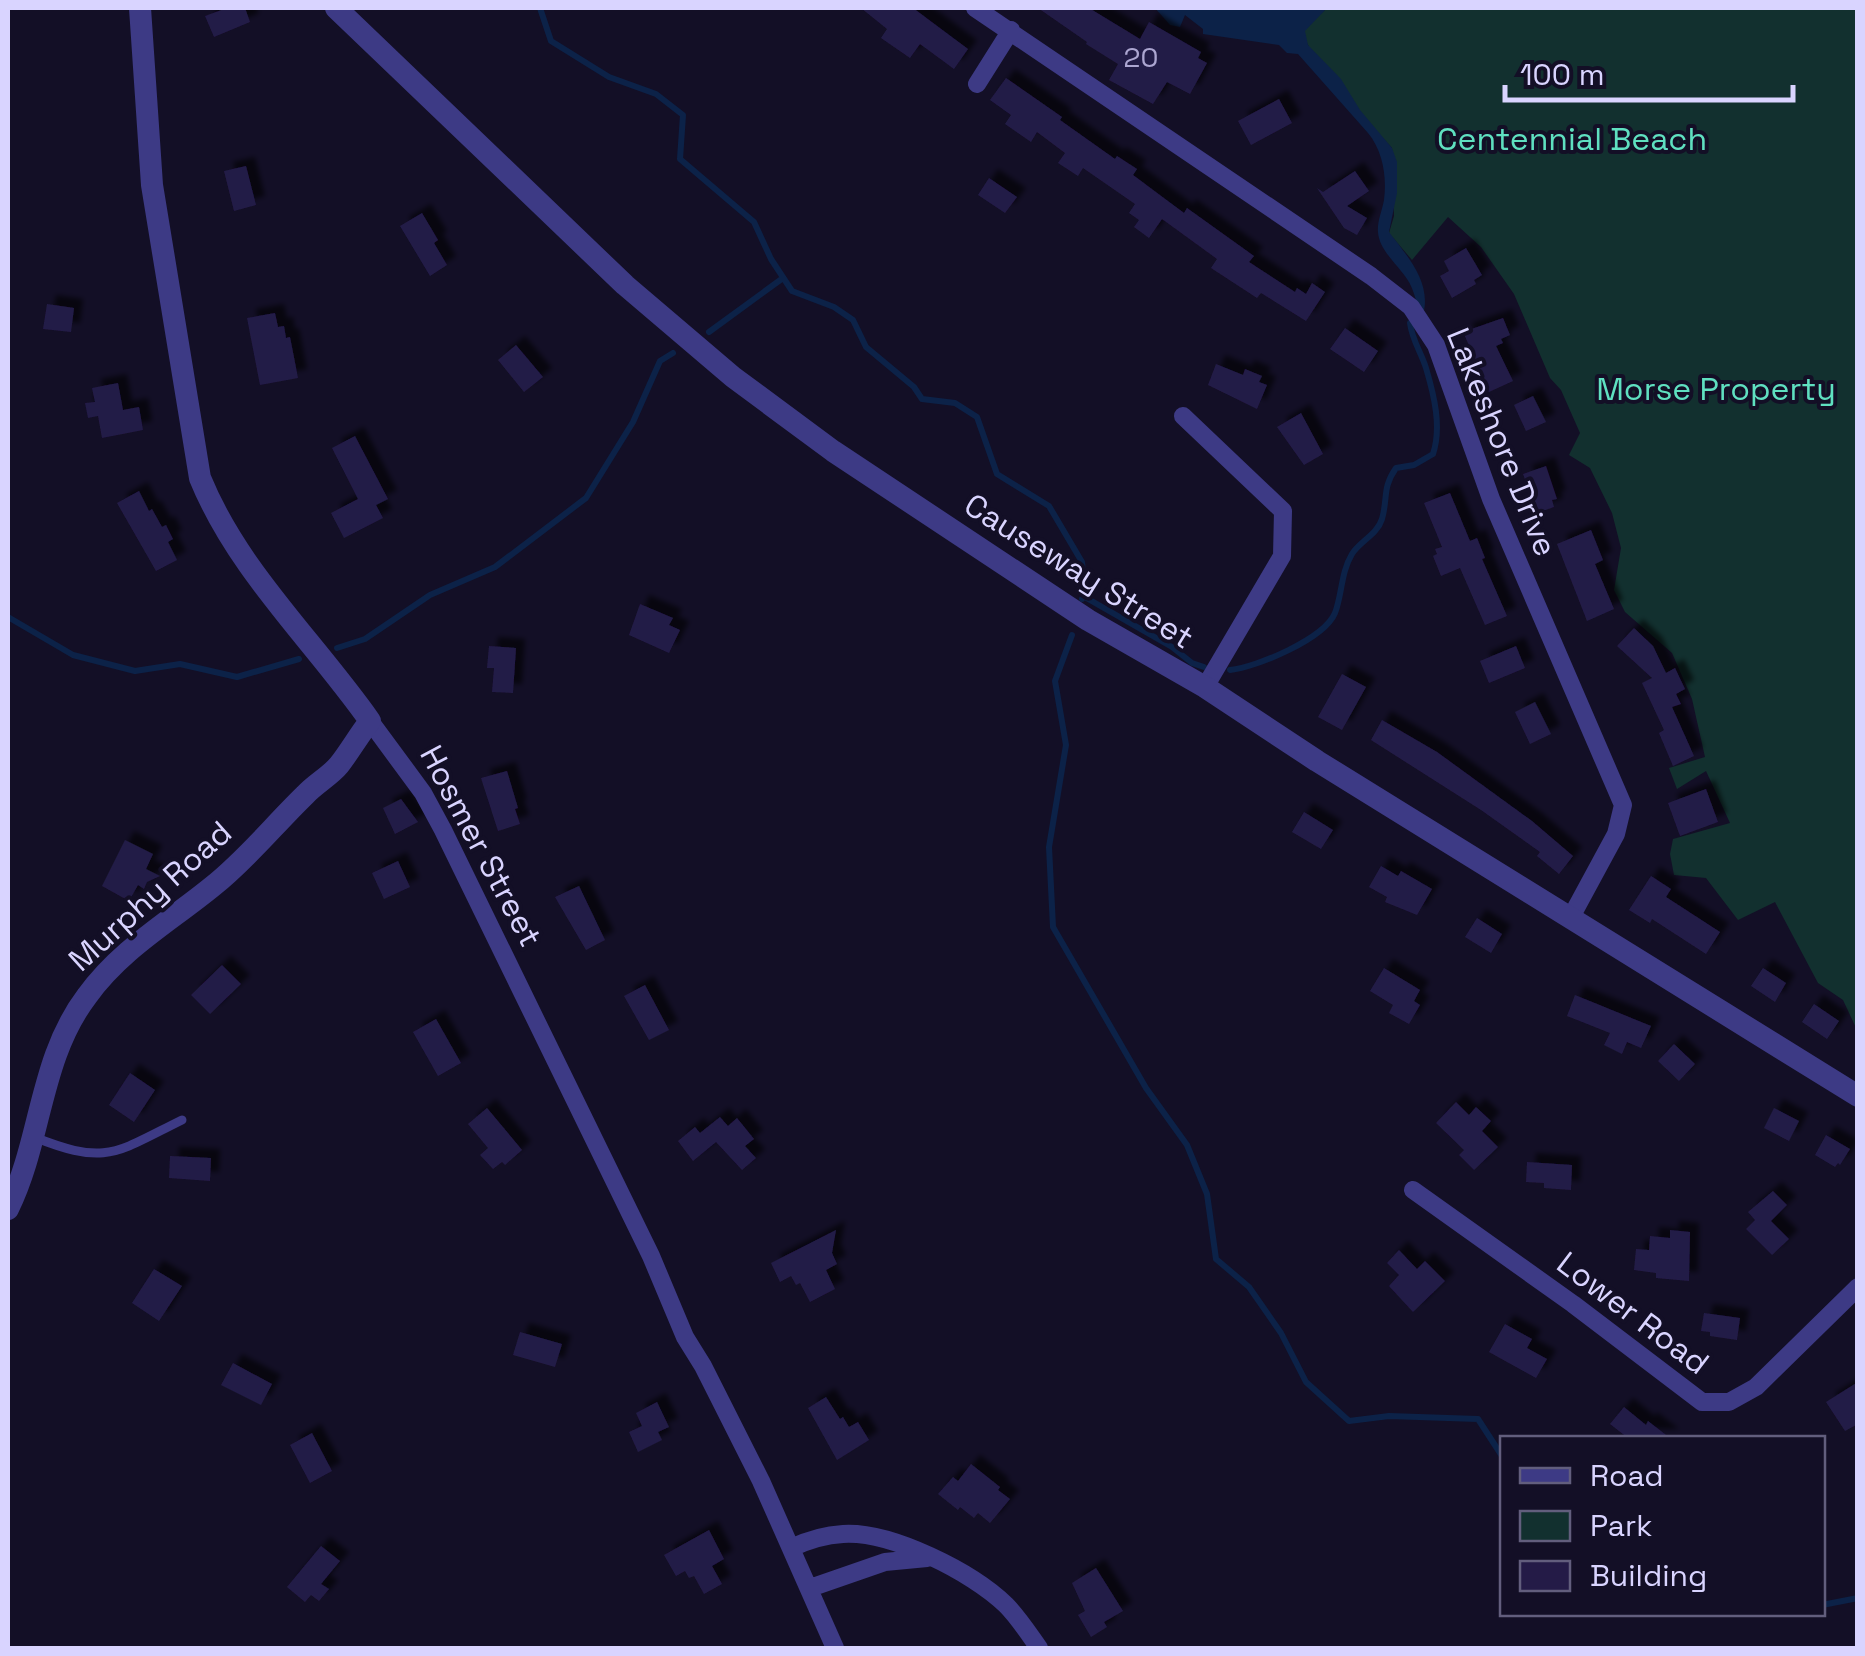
<svg xmlns="http://www.w3.org/2000/svg" width="1865" height="1656" font-family="'Space Grotesk',sans-serif">
<style>
.green{fill:#12302f}
.water{fill:#0c2248}
.lines{fill:none;stroke-linecap:round;stroke-linejoin:round}
.stream{stroke:#0c2248;stroke-width:6}
.building{fill:#241b47;filter:url(#shadow)}
.service{stroke:#3d3a85;stroke-width:9}
.minor{stroke:#3d3a85;stroke-width:18}
.tertiary{stroke:#3d3a85;stroke-width:22}
.labels{text-anchor:middle;dominant-baseline:central;stroke-width:8;stroke-linejoin:round;paint-order:stroke}
.number-label{font-size:28px;fill:#aca6d1}
.park-label{font-size:32px;fill:#5fe0c0;stroke:#130f26}
.street-label{font-size:32px;fill:#d9d4ff;stroke:#130f26}
</style>
<defs>
<filter id="shadow"><feDropShadow dx="9" dy="-9" stdDeviation="2.5" flood-color="#0009"/></filter>
</defs>
<rect width="100%" height="100%" fill="#130f26"/>
<path class="green" d="M1327 8H1857V1030L1843 1000 1818 983 1775 902 1738 920 1706 878 1674 875 1670 854 1673 839 1730 823 1706 771 1677 789 1669 768 1705 757 1692 699 1672 653 1625 612 1614 590 1621 548 1612 513 1590 468 1569 455 1580 433 1561 390 1550 378 1514 294 1481 247 1448 217 1412 260 1389 233 1394 216 1392 148 1322 71 1301 32Z"/>
<path class="water" d="M1155 8H1327L1305 31 1308 45 1341 79 1360 110 1392 148 1397 162V193L1389 232C1408 257 1432 283 1423 315 1415 304 1415 290 1407 279 1398 265 1379 250 1378 232 1377 222 1382 211 1384 200 1387 177 1383 151 1368 133L1298 54 1287 53 1279 45 1203 34V29L1185 15 1180 27 1170 25Z"/>
<g class="lines">
<path class="stream" d="M540 8 551 41 609 77 656 94 683 115 680 159 754 222 771 259 792 291 834 307 853 320 866 347 914 387 922 399 955 403 977 417 997 474 1049 506 1082 562 1085 591 1082 599
M709 332 783 278
M1083 596 1172 647 1192 663 1204 667
M8 617 73 655 135 671 180 664 237 677 299 659
M1072 635 1055 681 1066 745 1049 847 1053 927 1146 1088 1187 1145 1207 1194 1216 1259 1249 1287 1281 1333 1306 1382 1349 1421 1389 1416 1478 1419 1502 1456
M337 648 365 639 430 595 495 567 586 498 633 422 660 361 673 353
M1230 670C1257 667 1324 639 1335 613 1342 595 1341 572 1352 554 1360 541 1377 535 1382 519 1388 498 1382 488 1396 468L1414 465 1433 454C1442 427 1434 395 1426 368 1421 352 1412 340 1410 323
M1822 1605 1858 1598"/>
</g>
<path class="building" d="M227 8H245L250 22 214 37 205 16Z
M861 8H913L968 49 954 69 920 44 910 58 881 38 887 29Z
M1038 8H1089L1140 39 1149 22 1201 52 1198 58 1207 63 1190 94 1167 82 1153 104 1109 80 1118 64 1086 44 1087 42Z
M1006 78 1062 117 1060 120 1115 159 1117 156 1137 169 1133 175 1184 213 1187 208 1254 256 1249 262 1295 292 1297 288 1306 294 1312 283 1325 292 1306 321 1261 293 1257 298 1211 268 1217 259 1162 219 1149 238 1134 227 1139 220 1129 213 1135 204 1083 168 1078 176 1058 163 1065 153 1037 132 1031 142 1005 124 1011 115 990 100Z
M1279 99 1292 123 1251 145 1238 121Z
M246 166 256 205 234 211 224 171Z
M1355 171 1369 191 1347 206 1367 218 1357 235 1344 228 1317 188 1323 192Z
M989 178 1017 197 1005 213 978 195Z
M422 213 438 240 434 243 447 265 430 276 400 226Z
M1466 248 1482 275 1474 280 1476 284 1452 298 1440 276 1449 271 1444 261Z
M47 304 74 308 71 332 43 329Z
M275 313 278 327 284 326 286 338 290 337 298 378 260 385 247 318Z
M1503 318 1510 335 1501 339 1503 343 1496 346 1513 381 1489 392 1484 391 1476 375 1481 372 1463 332Z
M1345 328 1378 351 1364 372 1330 349Z
M516 345 543 377 524 392 498 360Z
M1216 364 1243 375 1245 369 1262 376 1259 382 1267 385 1257 409 1208 385Z
M118 383 123 410 139 407 143 430 102 438 98 416 88 418 85 403 95 402 92 388Z
M1533 396 1546 422 1526 431 1514 405Z
M1301 413 1323 454 1304 465 1277 427Z
M355 436 388 499 376 505 383 518 344 538 331 513 358 499 332 448Z
M1546 466 1557 499 1552 500 1554 507 1537 513 1523 474Z
M139 491 149 511 152 509 162 527 166 525 173 539 168 542 177 560 156 571 117 503Z
M1450 493 1470 541 1477 538 1485 558 1482 559 1507 616 1485 625 1460 568 1441 576 1433 556 1437 554 1435 549 1442 547 1424 503Z
M1591 530 1603 560 1595 564 1614 609 1587 621 1557 544Z
M640 604 673 618 669 625 680 630 669 653 629 635Z
M1634 628 1653 646 1666 673 1675 668 1685 689 1676 694 1681 704 1672 707 1694 756 1673 766 1659 733 1664 730 1642 683 1652 678 1617 646Z
M489 646 516 648 513 693 492 692 494 668H487Z
M1516 646 1525 668 1489 683 1480 661Z
M1342 674 1366 687 1342 730 1318 717Z
M1535 702 1551 734 1530 744 1515 712Z
M1382 720 1437 752 1532 821 1573 856 1559 874 1537 856 1540 852 1481 810 1371 740Z
M507 771 518 808 515 809 520 824 498 831 481 778Z
M1706 789 1718 822 1680 836 1668 803Z
M401 799 418 822 395 834 383 808Z
M1304 812 1333 830 1321 849 1292 832Z
M125 840 153 854 146 869 160 876 147 882 144 889 138 885 129 901 102 886Z
M398 861 410 887 384 899 372 873Z
M1381 866 1398 876 1401 871 1432 889 1417 915 1385 902 1387 897 1369 887Z
M1651 876 1671 889 1666 897 1720 932 1706 954 1652 919 1650 923 1629 910Z
M579 886 605 940 586 950 555 897Z
M1477 918 1502 934 1491 953 1465 937Z
M222 965 241 984 210 1014 191 995Z
M1384 968 1420 990 1414 1001 1420 1005 1409 1024 1389 1013 1393 1005 1370 991Z
M1763 968 1786 983 1775 1002 1751 986Z
M645 985 669 1030 649 1040 624 996Z
M1575 995 1651 1026 1641 1048 1627 1042 1622 1054 1604 1045 1610 1033 1567 1016Z
M1814 1004 1839 1021 1827 1039 1802 1022Z
M436 1019 461 1063 438 1076 413 1032Z
M1674 1044 1695 1064 1679 1081 1658 1061Z
M130 1073 155 1090 134 1122 109 1105Z
M1456 1102 1469 1115 1476 1107 1491 1121 1482 1131 1498 1147 1474 1170 1459 1155 1464 1150 1436 1123Z
M487 1108 522 1150 505 1165 502 1162 493 1169 480 1155 488 1148 468 1124Z
M1774 1108 1799 1121 1789 1141 1764 1128Z
M720 1117 728 1126 737 1118 754 1139 745 1146 756 1158 742 1170 716 1142 693 1161 678 1141 695 1127 700 1133Z
M1826 1135 1850 1149 1840 1165 1838 1163 1835 1167 1815 1155Z
M170 1156 211 1158 210 1181 169 1178Z
M1527 1162 1572 1165 1571 1190 1544 1188V1183L1526 1182Z
M1773 1191 1787 1205 1771 1221 1789 1239 1772 1255 1746 1229 1755 1220 1748 1212Z
M836 1230 832 1253 837 1264 826 1270 835 1289 810 1302 800 1283 796 1285 791 1276 780 1282 771 1263Z
M1670 1230 1690 1232 1689 1281 1656 1278V1273L1634 1270 1636 1249 1649 1250 1650 1236 1670 1238Z
M1399 1250 1417 1269 1425 1261 1445 1281 1413 1312 1389 1286 1399 1275 1387 1263Z
M154 1269 182 1286 159 1321 132 1303Z
M1704 1313 1740 1318 1737 1340 1710 1336V1332L1701 1331Z
M1505 1324 1532 1339 1527 1348 1547 1359 1536 1378 1489 1352Z
M520 1332 562 1344 555 1367 513 1355Z
M233 1363 272 1384 261 1405 221 1385Z
M1858 1382V1424L1845 1431 1826 1402Z
M826 1397 840 1419 843 1417 849 1427 858 1422 869 1440 837 1460 808 1408Z
M657 1402 669 1427 658 1432 662 1440 638 1452 629 1432 642 1426 636 1413Z
M1624 1407 1646 1425 1648 1421 1670 1438H1628L1610 1424Z
M312 1433 332 1471 310 1483 290 1445Z
M971 1464 1000 1487 998 1490 1010 1499 990 1523 978 1513 974 1518 960 1507 958 1510 938 1494 953 1477 958 1481Z
M709 1530 724 1559 712 1566 722 1584 704 1594 694 1576 689 1578 685 1571 676 1576 664 1555Z
M321 1546 340 1561 321 1584 329 1589 319 1601 311 1595 305 1602 287 1587Z
M1096 1568 1123 1611 1104 1622 1107 1627 1091 1637 1078 1615 1085 1611 1072 1583Z"/>
<g class="lines">
<path class="service" d="M34 1137C107 1166 115 1153 182 1120"/>
<path class="minor" d="M975 8 1371 276 1411 307 1436 345 1491 499 1623 805 1616 834 1570 919
M977 84 1011 30
M1183 416 1283 511 1282 556 1205 687
M370 721 423 793 443 830 651 1256 685 1337 703 1366 761 1481 835 1648
M1413 1190 1573 1304 1702 1402H1729L1756 1387 1858 1287
M791 1548C808 1540 824 1535 843 1534 891 1531 972 1572 1006 1605 1018 1617 1029 1634 1039 1648
M810 1588 885 1562 927 1558"/>
<path class="tertiary" d="M336 8 625 285 733 377 833 451 1088 620 1205 687 1317 761 1858 1096
M8 1209C42 1140 39 1059 87 996 121 949 169 922 213 886 247 859 274 825 305 795 315 784 330 776 339 765 350 751 359 735 370 721 313 640 238 571 200 478L152 185 140 8"/>
</g>
<g class="labels">
<g class="number-label">
<text x="1141" y="57">20</text>
</g>
<g class="park-label">
<text x="1572" y="139">Centennial Beach</text>
<text x="1716" y="389">Morse Property</text>
</g>
<g class="street-label">
<text transform="translate(1502 442) rotate(68)">Lakeshore Drive</text>
<text transform="translate(1079 571) rotate(32)">Causeway Street</text>
<text transform="translate(481 846) rotate(62)">Hosmer Street</text>
<text transform="translate(150 896) rotate(-42)">Murphy Road</text>
<text transform="translate(1633 1313) rotate(37)">Lower Road</text>
</g>
</g>
<rect width="1865" height="1656" fill="none" stroke="#d9d4ff" stroke-width="20"/>
<rect x="1500" y="1436" width="325" height="180" fill="#130f26" stroke="#625e7d" stroke-width="2.5"/>
<rect x="1520" y="1468" width="50" height="15" fill="#3d3a85" stroke="#625e7d" stroke-width="2.5"/>
<text x="1590" y="1486" font-size="30" fill="#d9d4ff">Road</text>
<rect x="1520" y="1511" width="50" height="30" fill="#12302f" stroke="#625e7d" stroke-width="2.5"/>
<text x="1590" y="1536" font-size="30" fill="#d9d4ff">Park</text>
<rect x="1520" y="1561" width="50" height="30" fill="#241b47" stroke="#625e7d" stroke-width="2.5"/>
<text x="1590" y="1586" font-size="30" fill="#d9d4ff">Building</text>
<path d="M1505 85v15h288v-15" fill="none" stroke="#d9d4ff" stroke-width="5"/>
<text x="1520" y="85" font-size="30" fill="#d9d4ff" stroke="#130f26" stroke-width="8" paint-order="stroke">100 m</text>
</svg>
